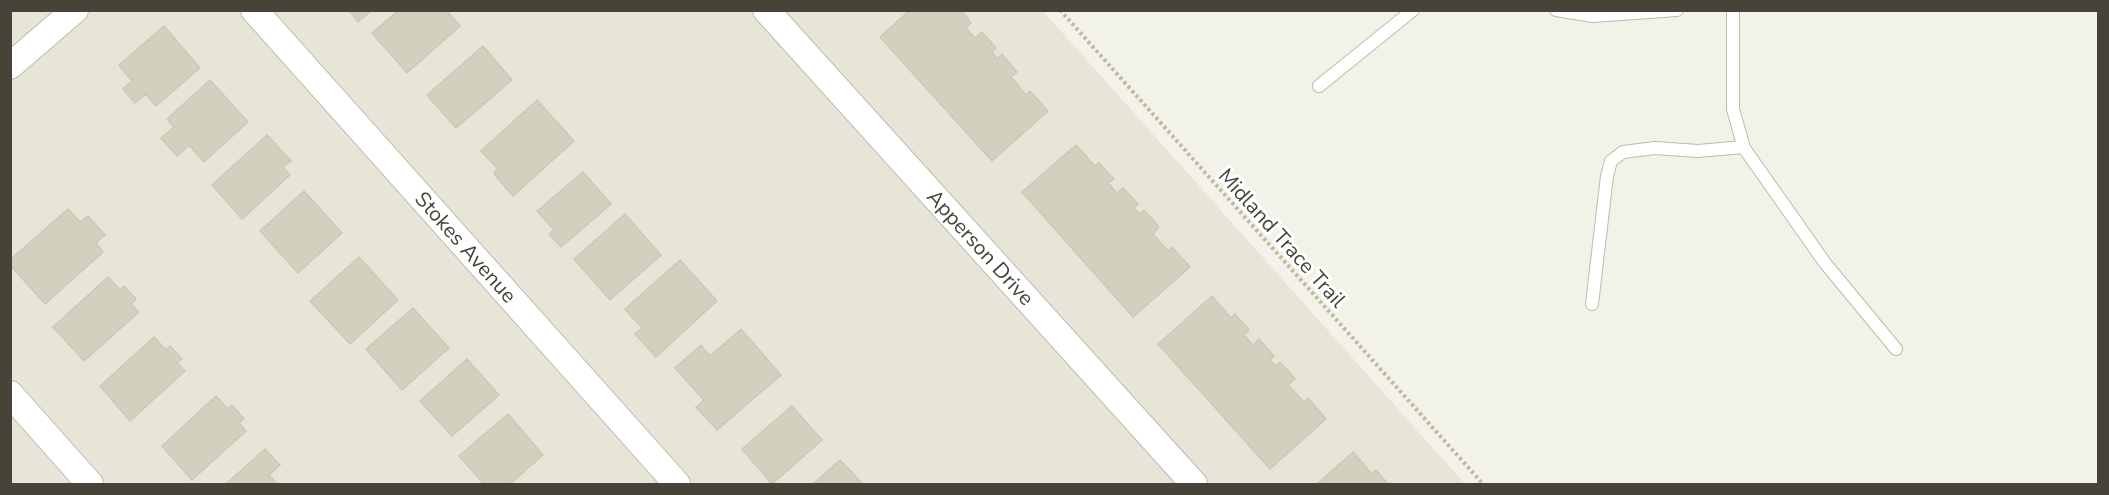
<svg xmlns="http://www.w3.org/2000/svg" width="2109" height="495" font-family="'Nunito Sans',sans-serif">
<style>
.residential{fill:#e7e5d8}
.building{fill:#d4d0bf;stroke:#cec9b3;stroke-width:1.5}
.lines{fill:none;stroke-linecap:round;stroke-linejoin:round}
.service-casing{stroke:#bebbac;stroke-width:14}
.minor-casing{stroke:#bebbac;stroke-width:28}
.path{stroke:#beb99f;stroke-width:4;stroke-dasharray:3 3;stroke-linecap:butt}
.service{stroke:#fff;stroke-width:12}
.minor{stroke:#fff;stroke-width:26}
.labels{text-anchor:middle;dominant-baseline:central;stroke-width:6;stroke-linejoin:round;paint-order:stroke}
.street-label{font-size:21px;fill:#464338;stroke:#fff}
</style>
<rect width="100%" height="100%" fill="#f3f2e9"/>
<path class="residential" d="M10 11H1043L1465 484H11Z"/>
<path class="building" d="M349 10H372L358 22Z
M399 10H446L460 26 407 73 372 33Z
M910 10H961L971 23 966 28 975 38 982 32 996 48 992 52 997 59 1002 54 1017 72 1011 77 1026 95 1030 91 1048 111 992 161 880 37Z
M164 26 200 68 156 106 146 94 135 103 123 89 132 81 119 65Z
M483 46 512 80 456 128 427 95Z
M210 80 248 122 204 162 189 145 177 156 161 138 174 127 167 119Z
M537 100 574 141 513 196 494 174 497 168 481 151Z
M267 135 291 161 283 167 290 175 242 219 212 185Z
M1076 145 1095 166 1099 163 1114 179 1108 183 1117 193 1123 188 1138 204 1134 208 1139 214 1144 210 1159 227 1153 234 1168 251 1172 247 1190 267 1133 317 1022 192Z
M583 172 611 204 561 247 549 234 554 230 537 211Z
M304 191 342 233 298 273 260 231Z
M68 209 80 222 88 216 105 235 96 243 103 252 45 304 10 265V260Z
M625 214 661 255 610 300 574 259Z
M359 257 398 300 350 344 310 301Z
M680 260 717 301 656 357 635 334 642 328 625 309Z
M108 277 120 290 124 286 136 299 131 304 139 312 84 361 53 327Z
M1212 296 1231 318 1235 314 1249 330 1244 335 1253 345 1259 339 1274 356 1270 360 1275 366 1280 362 1295 379 1288 385 1304 402 1308 398 1326 419 1270 469 1158 344Z
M413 308 449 348 402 390 366 349Z
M741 329 781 375 717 430 696 407 704 400 675 368 701 345 710 356Z
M154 337 166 350 170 346 182 359 177 363 185 371 130 421 100 386Z
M467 359 499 395 452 436 420 401Z
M216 396 228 409 232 405 244 419 239 423 246 431 192 480 162 446Z
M792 406 822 440 772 484 742 449Z
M508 414 543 455 510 484H484L459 456Z
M265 449 280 465 269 475 277 484H226Z
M1353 452 1372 474 1376 470 1388 484H1317Z
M840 460 863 484H813Z"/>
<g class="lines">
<g class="service-casing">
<path id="service" d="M1556 10 1593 16 1677 10
M1733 10V109L1744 148 1825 263 1896 349
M1319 86 1413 10
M1592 304 1607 176 1611 161 1623 152 1655 148 1698 151 1743 147"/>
</g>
<g class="minor-casing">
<g id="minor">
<path id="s1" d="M254 10 677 484"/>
<path id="s2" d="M766 10 1194 484"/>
<path d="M10 66 75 10"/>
<path d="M10 394 90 484"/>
</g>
</g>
<path class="path" d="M1060 10 1483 484"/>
<use href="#service" class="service"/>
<use href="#minor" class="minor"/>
</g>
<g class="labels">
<g class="street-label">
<text transform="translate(1282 238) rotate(48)">Midland Trace Trail</text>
<text stroke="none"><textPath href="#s1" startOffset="318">Stokes Avenue</textPath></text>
<text stroke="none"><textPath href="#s2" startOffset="320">Apperson Drive</textPath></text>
</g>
</g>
<rect width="2109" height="495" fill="none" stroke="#464338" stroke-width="24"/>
</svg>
